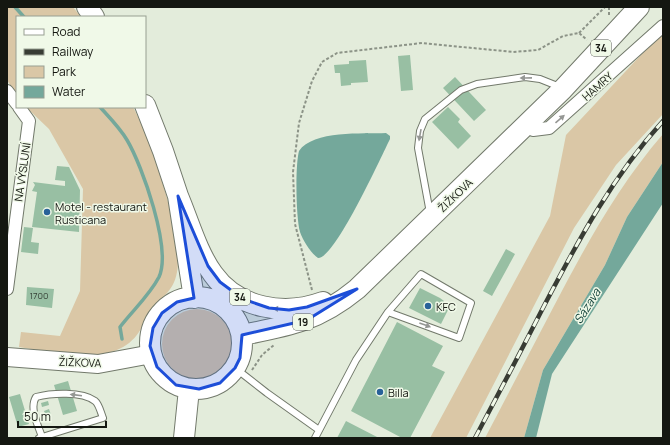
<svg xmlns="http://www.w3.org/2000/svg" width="670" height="445" font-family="Manrope,sans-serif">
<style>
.green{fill:#dac7a6}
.water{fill:#74a89b}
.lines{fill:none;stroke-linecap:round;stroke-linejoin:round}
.stream{stroke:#74a89b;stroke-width:3.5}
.building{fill:#98bfa3}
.service-casing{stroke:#72796b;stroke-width:8}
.minor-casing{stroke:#72796b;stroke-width:14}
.secondary-casing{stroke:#72796b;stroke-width:20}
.primary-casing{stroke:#72796b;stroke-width:22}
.path{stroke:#8c9387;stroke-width:2;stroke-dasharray:3 2;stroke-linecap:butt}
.service{stroke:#fff;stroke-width:6}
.minor{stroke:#fff;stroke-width:12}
.secondary{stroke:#fff;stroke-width:18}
.primary{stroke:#fff;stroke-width:20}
.rail-casing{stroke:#383c34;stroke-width:4.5}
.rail{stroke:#f0f9e8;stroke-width:3;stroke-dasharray:9;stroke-linecap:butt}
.oneway{fill:#959794}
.marked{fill:#1d4ed8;fill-opacity:0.2;stroke:#1d4ed8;stroke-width:3;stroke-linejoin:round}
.poi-dot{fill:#286199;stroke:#f0f9e8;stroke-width:1.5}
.labels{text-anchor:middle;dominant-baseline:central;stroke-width:3;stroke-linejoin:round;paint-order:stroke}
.number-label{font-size:9px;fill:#354136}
.shield{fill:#f0f9e8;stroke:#565b52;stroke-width:1}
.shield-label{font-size:10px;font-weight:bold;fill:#141711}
.street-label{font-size:11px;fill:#141711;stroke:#f0f9e8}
.poi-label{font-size:11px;fill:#141711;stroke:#f0f9e8;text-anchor:start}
.water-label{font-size:12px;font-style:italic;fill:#0e3e36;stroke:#f0f9e8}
</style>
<rect width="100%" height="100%" fill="#e3ecdb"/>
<path class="green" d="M7 7H73L81 17H17V96L7 80Z
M663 35V114L616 165 574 228 466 438H430L550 216 566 135 654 41Z
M26 107H133C151 140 184 236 177 272 173 294 160 296 151 312 139 333 133 347 107 353 81 360 45 351 19 347L21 332 60 336 80 291 83 189 49 129Z
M663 134V162L627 217 605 265 543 370 524 438H485C508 394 531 350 554 306 586 245 618 186 663 134Z
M162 344a35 35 0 1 1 70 0a35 35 0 1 1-70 0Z"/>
<path class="water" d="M386 133 390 136V139C381 157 335 259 318 258 311 253 303 241 300 232 296 218 295 166 299 151 313 130 363 134 386 133Z
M663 162V203L552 374 536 438H524L543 370 605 265 627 217Z"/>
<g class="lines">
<path class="stream" d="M15 7 24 17
M100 107C109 117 120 128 127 140 142 165 172 249 159 277 149 296 133 310 120 327L122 339"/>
</g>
<path class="building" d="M410 55 413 90 401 91 398 56Z
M366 60 368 82 351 83V85L341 86 340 73H335L334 65 349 64V61Z
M455 77 486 110 474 121 443 88Z
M448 107 460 119 458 122 471 136 458 149 432 122Z
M57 166 69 167 80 190 79 232 32 227 37 192 32 191 35 185 33 182 65 186V181L55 180Z
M24 227 33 228 31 242 39 243 38 254 21 252Z
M506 249 515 254 492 296 483 291Z
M27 287 54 289 52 308 26 305Z
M420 288 440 298 444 301 442 305 449 308 441 324 409 308Z
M397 322 443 346 432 366 445 372 410 438H402L351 411Z
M68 381 77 411 63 415 54 385Z
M20 394 29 424 18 427 9 397Z
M48 401 49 405 42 407 41 403Z
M49 409 51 415 46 417 44 411Z
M346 421 379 438H337Z"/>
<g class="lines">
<g class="service-casing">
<path id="service" d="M430 213 418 148 420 131 425 119 461 90 477 84 525 77 540 79 560 87
M235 368 267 393 319 430
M39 438 103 418C101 413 99 404 95 401 82 391 51 393 36 397 29 408 38 425 42 437
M315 438 356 360 388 312 421 274 471 303 459 338 388 312"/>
</g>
<g class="minor-casing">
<path id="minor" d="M7 91 17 104
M525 126 533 130 549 128 663 26
M7 289 29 121 19 107"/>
</g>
<g class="secondary-casing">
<path id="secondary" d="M7 357 98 364 152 354"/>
</g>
<g class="primary-casing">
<path id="primary" d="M87 7 94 17
M145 105 163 151 178 196 194 298
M178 196C189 222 197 252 213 274 238 309 285 316 323 302
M150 343a46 46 0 1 1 92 0a46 46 0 1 1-92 0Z
M242 335C289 326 318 321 357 289L563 89 639 7
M184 438 189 389"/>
</g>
<path class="path" d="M609 7V16
M579 33 605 7
M312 290 295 224 293 172 299 123 312 81 322 62 337 53 422 43 513 52 538 50 563 36 579 33 587 40
M252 370 262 355 274 345"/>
<use href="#service" class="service"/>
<use href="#minor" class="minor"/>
<use href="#secondary" class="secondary"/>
<use href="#primary" class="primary"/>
<g class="rail-casing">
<path id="rail" d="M475 438C499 393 522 349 545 304 579 239 613 176 663 121"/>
</g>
<use href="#rail" class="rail"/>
</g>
<defs><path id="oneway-solid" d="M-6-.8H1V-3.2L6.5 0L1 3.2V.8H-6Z"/></defs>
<g class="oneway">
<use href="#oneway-solid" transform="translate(526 78) rotate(179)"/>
<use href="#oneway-solid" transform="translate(560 119) rotate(-41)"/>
<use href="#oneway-solid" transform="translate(420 135) rotate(100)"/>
<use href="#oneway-solid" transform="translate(279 309) rotate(-175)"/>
<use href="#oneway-solid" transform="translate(425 325) rotate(20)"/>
<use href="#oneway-solid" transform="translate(76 395) rotate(-173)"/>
</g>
<path class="marked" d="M178 196 208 266 220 282 243 299 269 308 289 310 307 307 357 289 307 320 242 335 240 358 235 368 220 383 199 389 176 385 157 367 150 346 153 328 162 313 177 302 194 298Z"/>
<g class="poi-dot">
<circle cx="47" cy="212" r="4"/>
<circle cx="428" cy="306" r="4"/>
<circle cx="380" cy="392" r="4"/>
</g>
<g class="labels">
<g class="number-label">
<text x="39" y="295">1700</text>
</g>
<g class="shield">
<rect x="591" y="40" width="20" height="16" rx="3"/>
<rect x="230" y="289" width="20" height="16" rx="3"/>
<rect x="293" y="314" width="20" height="16" rx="3"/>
</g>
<g class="shield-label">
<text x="601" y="48">34</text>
<text x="240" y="297">34</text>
<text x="303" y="322">19</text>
</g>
<g class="street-label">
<text transform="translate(597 86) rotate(-42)">HAMRY</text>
<text transform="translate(22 172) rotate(-82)">NA VÝSLUNÍ</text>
<text transform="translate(455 195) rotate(-44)">ŽIŽKOVA</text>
<text transform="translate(80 362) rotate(2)">ŽIŽKOVA</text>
</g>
<g class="poi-label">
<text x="55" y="206">Motel - restaurant<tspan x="55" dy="13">Rusticana</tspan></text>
<text x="436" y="306">KFC</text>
<text x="388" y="392">Billa</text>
</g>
<g class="water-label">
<text transform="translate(587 306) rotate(-58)">Sázava</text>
</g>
</g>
<rect width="670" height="445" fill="none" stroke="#141711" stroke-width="16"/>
<rect x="16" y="16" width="130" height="92" fill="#f0f9e8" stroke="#989f92"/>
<rect x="24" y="29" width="20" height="6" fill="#ffffff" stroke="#989f92"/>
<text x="52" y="36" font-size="12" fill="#141711">Road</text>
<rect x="24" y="49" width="20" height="6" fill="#383c34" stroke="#989f92"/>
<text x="52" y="56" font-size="12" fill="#141711">Railway</text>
<rect x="24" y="66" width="20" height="12" fill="#dac7a6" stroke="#989f92"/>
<text x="52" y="76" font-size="12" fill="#141711">Park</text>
<rect x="24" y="86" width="20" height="12" fill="#74a89b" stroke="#989f92"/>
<text x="52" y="96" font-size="12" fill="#141711">Water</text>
<path d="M18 421v6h88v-6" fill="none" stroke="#141711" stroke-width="2"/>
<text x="24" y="421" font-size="12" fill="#141711" stroke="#f0f9e8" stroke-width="3" paint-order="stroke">50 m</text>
</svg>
